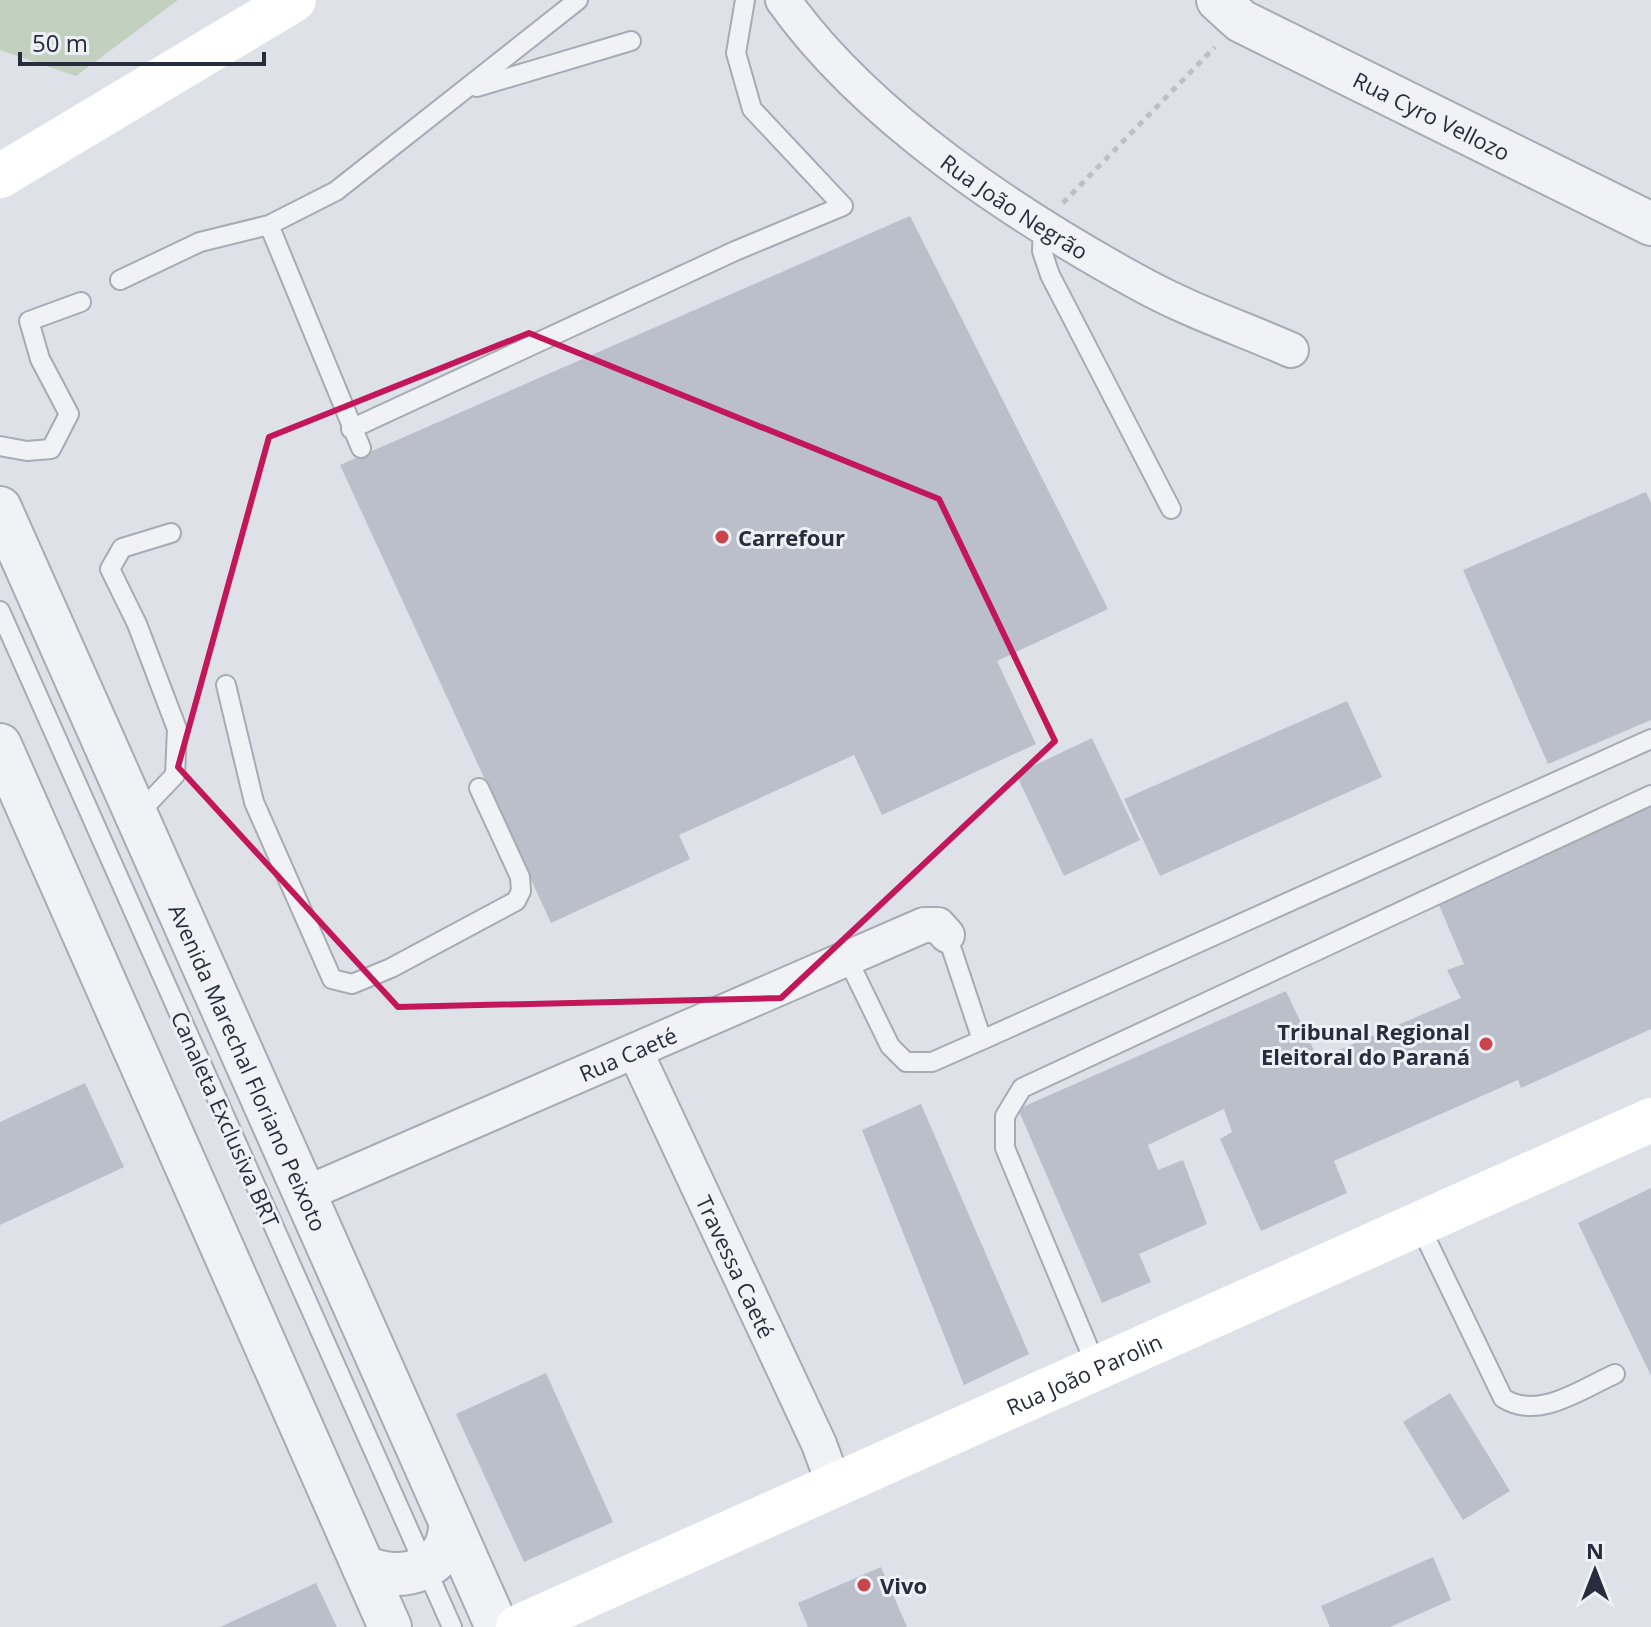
<svg xmlns="http://www.w3.org/2000/svg" width="1651" height="1627" font-family="'Open Sans',sans-serif">
<style>
.green{fill:#c2d1bf}
.building{fill:#bbbfca}
.lines{fill:none;stroke-linecap:round;stroke-linejoin:round}
.service-casing{stroke:#a7abb4;stroke-width:22}
.minor-casing{stroke:#a7abb4;stroke-width:38}
.tertiary-casing{stroke:#a7abb4;stroke-width:46}
.path{stroke:#bcbfc6;stroke-width:5;stroke-dasharray:6 6;stroke-linecap:butt}
.service{stroke:#f0f2f6;stroke-width:18}
.minor{stroke:#f0f2f6;stroke-width:34}
.tertiary{stroke:#f0f2f6;stroke-width:42}
.secondary{stroke:#fff;stroke-width:44}
.marked{fill:none;stroke:#c2185b;stroke-width:6;stroke-linejoin:round}
.poi-dot{fill:#ca454b;stroke:#edf0f5;stroke-width:3}
.labels{text-anchor:middle;dominant-baseline:central;stroke-width:6;stroke-linejoin:round;paint-order:stroke}
.street-label{font-size:22px;fill:#282d3e;stroke:#edf0f5}
.poi-label{font-size:22px;font-weight:bold;fill:#282d3e;stroke:#edf0f5;text-anchor:start}
</style>
<rect width="100%" height="100%" fill="#dee1e7"/>
<path class="green" d="M0 0H178L76 76 0 50Z"/>
<path class="building" d="M910 216 1108 609 997 661 1036 744 882 815 854 755 679 835 690 859 551 923 340 465Z
M1646 492 1651 503V720L1548 764 1463 570Z
M1347 701 1382 777 1160 876 1124 799Z
M1092 738 1140 840 1064 876 1016 774Z
M1651 807V1029L1521 1088 1518 1080 1334 1161 1347 1193 1261 1231 1220 1139 1232 1132 1224 1109 1148 1145 1158 1170 1183 1160 1207 1224 1139 1254 1151 1282 1102 1303 1018 1109 1286 991 1318 1059 1461 998 1447 970 1464 964 1437 900Z
M85 1083 124 1167 0 1225V1122Z
M921 1104 1029 1354 964 1385 862 1130Z
M1651 1188V1376L1578 1223Z
M546 1373 613 1522 524 1562 456 1414Z
M1450 1393 1510 1491 1463 1520 1403 1422Z
M1433 1557 1451 1600 1390 1627H1330L1321 1606Z
M881 1567 907 1627H808L798 1603Z
M316 1583 337 1627H220Z"/>
<g class="lines">
<g class="service-casing">
<path id="service" d="M477 87 631 41
M1043 224 1042 251 1050 275 1171 509
M269 225 361 448
M120 280 200 242 269 225 336 191 578 0
M351 429 735 251 843 206 752 109 736 53 745 0
M0 446 27 451 51 449 69 414 40 359 29 321 81 302
M0 611 452 1627
M226 685 254 802 332 979 352 984 391 968 516 901 521 891 520 877 479 788
M137 815 175 775 177 729 137 624 110 569 122 548 171 533
M947 935 982 1040 1651 739
M847 958 890 1046 906 1062H932L982 1040
M1419 1224 1503 1398C1538 1421 1581 1389 1615 1374
M1097 1368 1005 1148V1116L1022 1088 1651 795"/>
</g>
<g class="minor-casing">
<g id="minor">
<path id="s1" d="M783 0C866 117 1016 216 1141 284 1188 310 1241 328 1291 350"/>
<path id="s2" d="M635 1051 819 1444 834 1485"/>
<path id="s3" d="M305 1194 924 925H938L947 935"/>
</g>
</g>
<g class="tertiary-casing">
<g id="tertiary">
<path id="s4" d="M1218 0 1241 21 1651 224"/>
<path id="s5" d="M0 508 497 1627"/>
<path d="M0 745 390 1627"/>
<path d="M363 1566C400 1585 452 1570 450 1522"/>
</g>
</g>
<path class="path" d="M1063 203 1215 47"/>
<use href="#service" class="service"/>
<use href="#minor" class="minor"/>
<use href="#tertiary" class="tertiary"/>
<g class="secondary">
<path d="M0 176 294 0"/>
<path id="s6" d="M518 1627 1651 1120"/>
</g>
</g>
<path class="marked" d="M529 333 939 499 1055 741 781 998 398 1007 178 767 269 437Z"/>
<g class="poi-dot">
<circle cx="722" cy="537" r="8"/>
<circle cx="1486" cy="1044" r="8"/>
<circle cx="864" cy="1585" r="8"/>
</g>
<g class="labels">
<g class="street-label">
<text stroke="none"><textPath href="#s4" startOffset="244">Rua Cyro Vellozo</textPath></text>
<text stroke="none"><textPath href="#s1" startOffset="312">Rua João Negrão</textPath></text>
<text stroke="none"><textPath href="#s3" startOffset="352">Rua Caeté</textPath></text>
<text stroke="none"><textPath href="#s5" startOffset="612">Avenida Marechal Floriano Peixoto</textPath></text>
<text transform="translate(226 1119) rotate(66)">Canaleta Exclusiva BRT</text>
<text stroke="none"><textPath href="#s2" startOffset="238">Travessa Caeté</textPath></text>
<text stroke="none"><textPath href="#s6" startOffset="620">Rua João Parolin</textPath></text>
</g>
<g class="poi-label">
<text x="738" y="537">Carrefour</text>
<text x="1470" y="1031" text-anchor="end">Tribunal Regional<tspan x="1470" dy="25">Eleitoral do Paraná</tspan></text>
<text x="880" y="1585">Vivo</text>
</g>
</g>
<g transform="translate(1595 1571)" stroke="#edf0f5" stroke-width="6" paint-order="stroke">
<path d="M0-6L14 30L0 20L-14 30Z" fill="#282d3e"/>
<text y="-12" font-size="22" font-weight="bold" text-anchor="middle" fill="#282d3e">N</text>
</g>
<path d="M20 52v12h244v-12" fill="none" stroke="#282d3e" stroke-width="4"/>
<text x="32" y="52" font-size="24" fill="#282d3e" stroke="#edf0f5" stroke-width="6" paint-order="stroke">50 m</text>
</svg>
